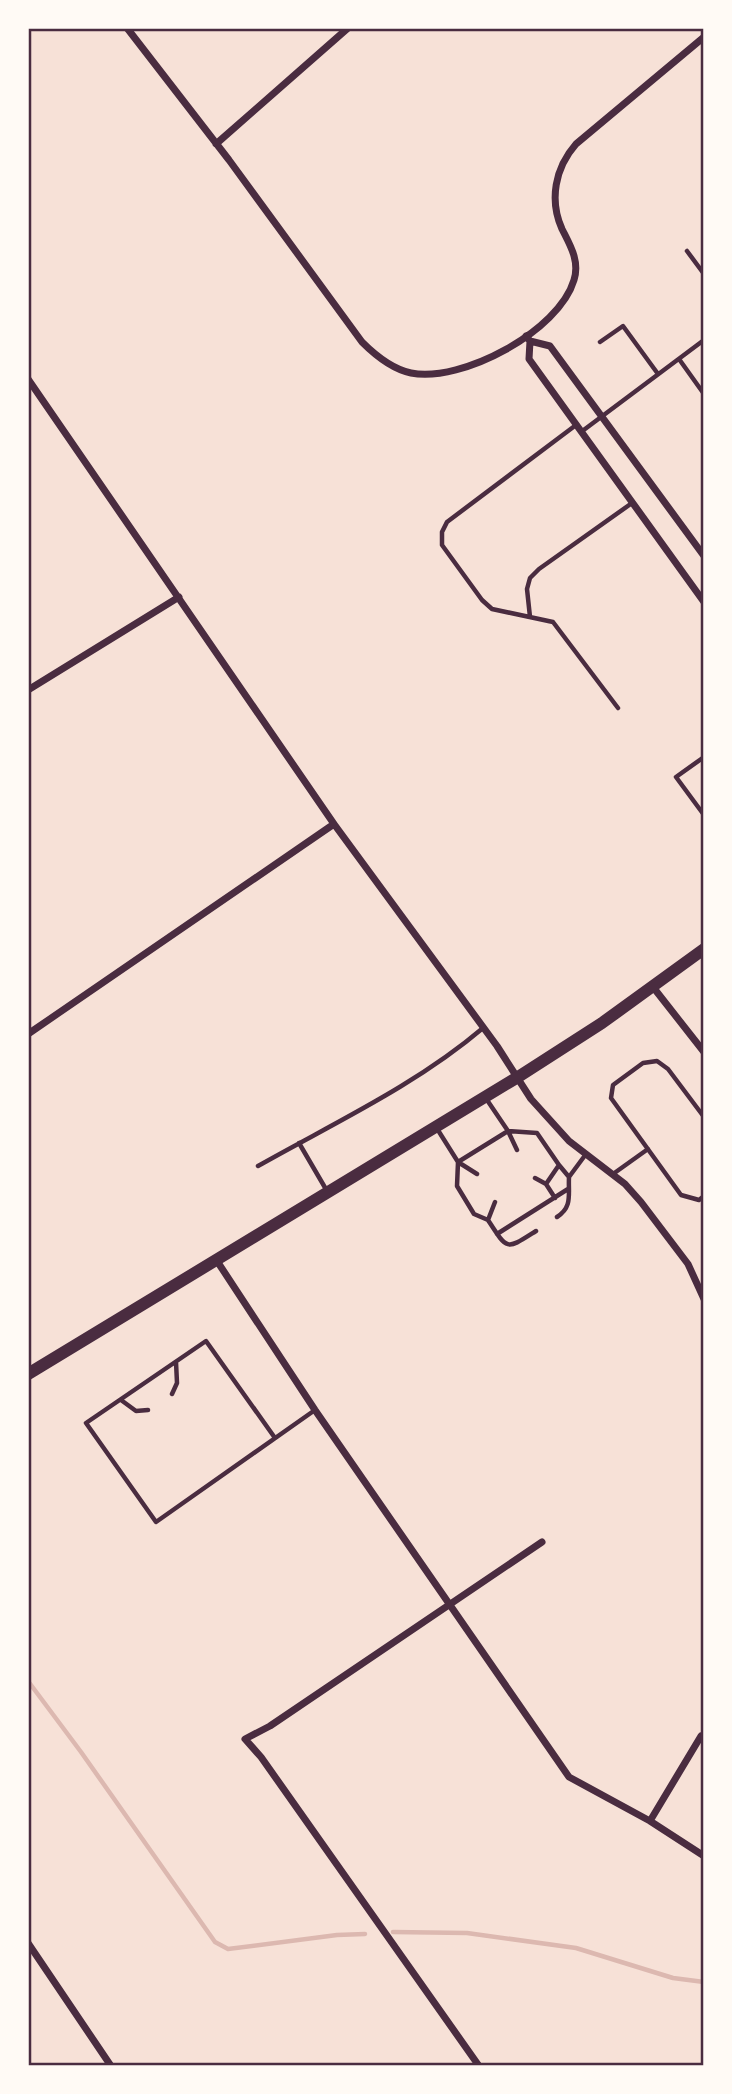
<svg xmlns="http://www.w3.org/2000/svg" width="732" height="2094" font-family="'DejaVu Sans',sans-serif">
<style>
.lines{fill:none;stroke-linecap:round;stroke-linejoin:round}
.stream{stroke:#dcb8b0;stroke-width:4.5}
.service{stroke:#4a2c40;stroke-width:4.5}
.minor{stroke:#4a2c40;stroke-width:7}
.secondary{stroke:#4a2c40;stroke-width:12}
.neatline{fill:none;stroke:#4a2c40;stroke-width:2.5}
</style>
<rect width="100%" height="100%" fill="#f7e1d7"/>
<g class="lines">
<path class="stream" d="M28 1681 81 1752 215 1942 228 1949 337 1935 365 1934
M393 1932 467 1933 576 1948 673 1978 704 1982"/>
<path class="service" d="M687 251 704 274
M600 342 623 326 658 374
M679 359 704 394
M576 425 447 522 442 532V545L482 600 492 609 553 622 618 708
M581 432 704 340
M530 617 527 589 530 578 539 569 632 503
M704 757 676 777 704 815
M704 1117 668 1069 657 1061 643 1063 613 1085 611 1098 681 1195 699 1200 704 1196
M436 1127 458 1162 457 1186 474 1214 488 1220 495 1202
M299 1143 327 1191
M517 1150 508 1131 537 1133 559 1165 546 1184 535 1178
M559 1165 569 1177 586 1154
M258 1166C334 1123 416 1085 483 1028
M477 1174 458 1162 508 1131 485 1097
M613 1174 648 1149
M546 1184 555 1198
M557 1217C573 1207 568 1194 569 1177
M488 1220C508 1251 506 1250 536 1231
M497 1234 568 1189
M172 1394 177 1383 176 1362
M121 1400 136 1411 148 1410
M275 1438 206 1341 86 1423 156 1522 315 1410"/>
<path class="minor" d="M127 28 229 160 362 342C375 355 392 369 411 373 462 383 559 331 574 280 580 261 570 245 562 229 549 200 555 168 576 144L704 37
M216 144 348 28
M526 336 530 341 529 359 704 602
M530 341 550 346 704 556
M28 379 334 824 497 1046 531 1099 569 1141 625 1184 641 1202 688 1264 704 1299
M28 690 179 597
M653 987 704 1052
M28 1034 334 824
M217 1261 315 1410 569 1777 650 1821 704 1856
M650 1821 701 1736
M28 1943 111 2066
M479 2066 261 1757 245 1739 270 1726 542 1542"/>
<path class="secondary" d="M28 1374 518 1077 602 1023 704 949"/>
</g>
<rect width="732" height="2094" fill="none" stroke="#fffaf5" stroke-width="60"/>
<rect x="30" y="30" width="672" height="2034" class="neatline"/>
</svg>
